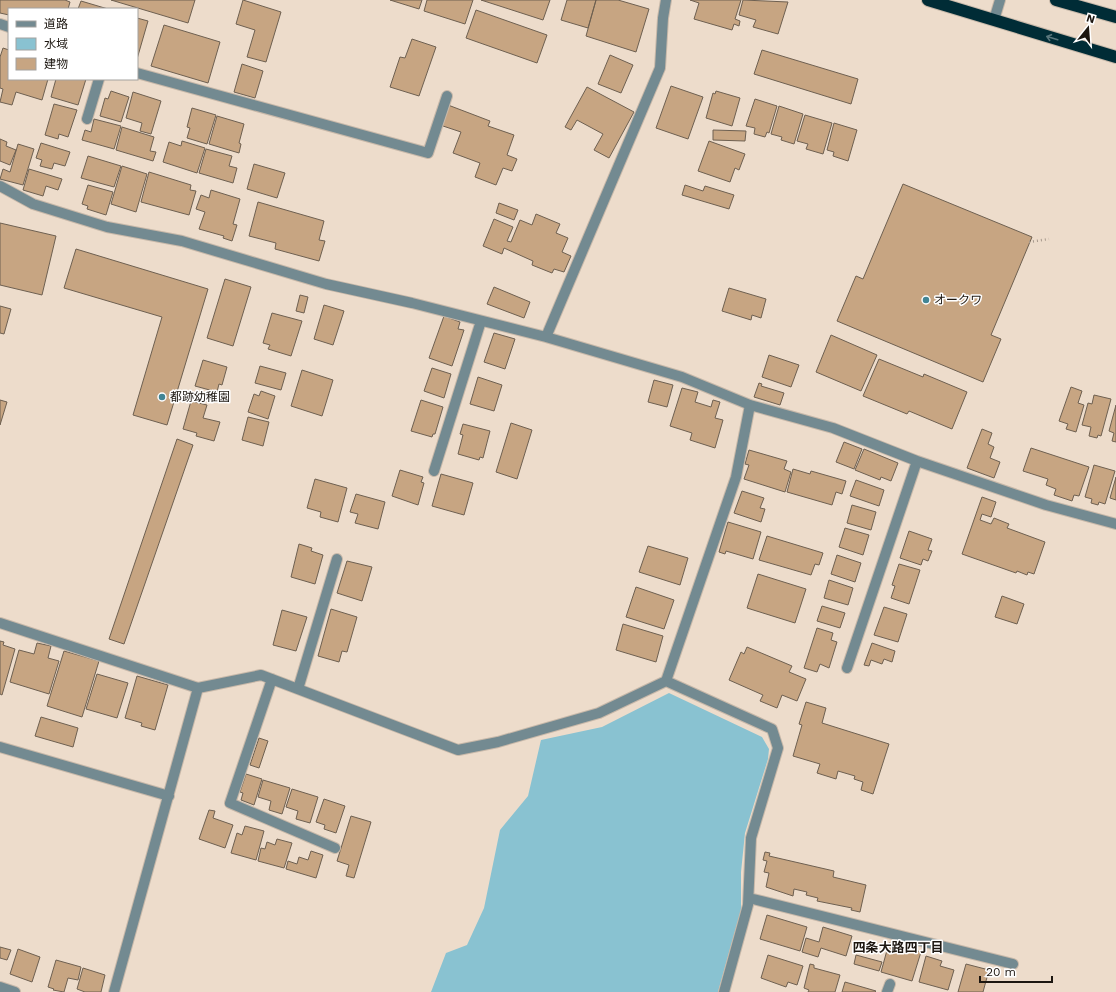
<svg xmlns="http://www.w3.org/2000/svg" width="1116" height="992" font-family="'Work Sans','Noto Sans JP',sans-serif">
<style>
.water{fill:#89c2d1}
.building{fill:#c7a582;stroke:#6e6051}
.lines{fill:none;stroke-linecap:round;stroke-linejoin:round}
.minor-casing{stroke:#c7b8a9;stroke-width:12}
.highway-casing{stroke:#c7b8a9;stroke-width:14}
.path{stroke:#a6998c;stroke-width:2.5;stroke-dasharray:1 3;stroke-linecap:butt}
.minor{stroke:#738a91;stroke-width:10}
.highway{stroke:#002c36;stroke-width:12}
.oneway{stroke:#59767c}
.poi-dot{fill:#428595;stroke:#fff;stroke-width:1.5}
.labels{text-anchor:middle;dominant-baseline:central;stroke-width:3;stroke-linejoin:round;paint-order:stroke}
.poi-label{font-size:12px;fill:#1c1610;stroke:#fff;text-anchor:start}
.neighbourhood-label{font-size:13px;font-weight:bold;fill:#1c1610;stroke:#fff}
</style>
<rect width="100%" height="100%" fill="#eddccb"/>
<path class="water" d="M669 693 762 737 769 749 768 759 745 833 741 872V910L718 992H431L446 953 467 945 484 908 500 830 528 796 541 740 602 727Z"/>
<path class="building" d="M0 0H65L70 2 68 9H9V15L0 13Z
M111 0H195L188 23Z
M243 0 281 12 266 62 247 57 255 30 236 24Z
M390 0H422L419 9Z
M427 0H473L465 24 424 11Z
M481 0H550L543 20Z
M567 0H596L588 28 561 20Z
M596 0H618L649 9 636 52 586 36Z
M690 0H741L735 19 740 21 739 26 734 24 732 30 694 19 699 3Z
M743 0 788 2 778 34 753 27 756 20 739 15Z
M81 1 108 9H78Z
M476 10 547 35 537 63 466 38Z
M137 18 148 21 137 59Z
M164 25 220 42 208 83 151 66Z
M412 39 436 47 419 96 390 87 400 57 405 58Z
M3 48 9 50V79H48L42 100 16 92 12 105 0 102 3 89 0 88V57Z
M762 50 858 79 851 104 754 74Z
M610 55 633 65 621 93 598 84Z
M242 64 263 71 255 98 234 92Z
M56 79H86L78 105 51 97Z
M671 86 703 97 688 139 656 128Z
M587 87 634 112 609 158 594 150 603 134 577 120 571 130 565 127Z
M111 91 129 97 121 122 100 116 105 98 108 99Z
M716 91 740 98 732 126 706 118 713 93 715 94Z
M133 92 161 101 151 134 140 131 142 123 126 118Z
M755 99 777 106 769 133 767 132 765 137 754 134 755 128 746 126Z
M54 104 77 110 68 137 59 134 58 139 45 135Z
M448 105 490 121 488 126 514 135 507 155 517 159 512 171 503 168 496 185 475 177 480 163 453 153 461 132 440 125Z
M779 106 803 114 794 144 781 140 782 137 771 134Z
M192 108 216 115 207 144 187 138 190 128 187 127Z
M805 115 832 123 823 154 806 149 808 144 797 141Z
M217 116 244 124 239 143 241 144 239 153 209 144Z
M94 119 121 126 114 149 82 140 85 130 91 132Z
M834 123 857 130 848 161 833 156 834 152 827 150Z
M122 127 154 137 150 151 156 152 153 161 116 150Z
M713 130 746 131 745 141 713 140Z
M0 139 7 142 6 146 16 150 10 165 0 161Z
M182 141 205 148 197 173 163 162 169 142 181 146Z
M709 141 745 154 739 170 735 168 730 182 698 171Z
M41 143 70 152 65 166 54 163 52 169 40 166 42 160 36 158Z
M18 144 34 149 23 185 0 179 3 169 10 172Z
M206 149 232 156 229 166 237 168 233 183 199 173Z
M88 156 121 166 114 187 81 178Z
M254 164 285 173 277 198 247 189Z
M122 166 147 174 136 212 111 204Z
M29 169 62 179 58 190 46 186 43 196 23 190Z
M149 172 191 185 190 190 196 191 189 215 141 202Z
M903 184 1032 237 991 335 1001 339 983 382 837 321 856 276 863 279Z
M88 185 113 192 106 215 87 209 88 206 82 204Z
M685 185 703 191 705 186 734 195 729 209 682 195Z
M211 190 240 199 233 224 237 225 232 241 223 238 224 236 199 229 205 212 196 209 201 195 209 198Z
M258 202 324 221 319 240 325 241 319 261 275 249 276 243 249 236Z
M499 203 518 210 514 220 496 213Z
M536 214 560 224 556 233 568 238 562 252 571 256 564 272 554 269 552 273 532 265 533 261 504 248 502 254 483 246 494 219 513 227 507 241 511 242 520 220 532 225Z
M0 223 56 236 42 295 0 285Z
M76 249 208 289 167 425 133 415 162 317 64 288Z
M225 279 251 287 233 346 207 338Z
M494 287 530 302 524 318 487 304Z
M729 288 766 299 761 318 752 315 751 320 722 311Z
M300 295 308 297 304 313 296 311Z
M324 305 344 311 333 345 314 339Z
M0 306 11 309 4 334 0 333Z
M272 313 302 321 291 356 268 349 270 345 263 343Z
M444 316 460 322 458 329 464 330 452 366 429 358Z
M494 333 515 339 505 369 484 362Z
M831 335 877 355 861 391 816 372Z
M769 355 799 365 791 387 762 377Z
M879 359 923 377 924 374 967 392 952 429 909 411 907 414 863 396Z
M203 360 227 367 222 385 219 384 217 392 195 386Z
M260 366 286 373 281 390 255 383Z
M432 368 451 374 444 398 424 391Z
M302 370 333 380 322 416 291 406Z
M478 377 502 385 494 411 470 404Z
M654 380 673 385 667 407 648 402Z
M759 383 762 384 761 386 784 393 780 405 754 397Z
M1071 387 1082 391 1078 403 1084 405 1076 432 1066 429 1068 424 1059 421Z
M682 388 698 392 695 402 711 407 713 400 720 402 715 418 723 420 715 448 690 440 692 433 670 426Z
M261 391 275 396 268 419 248 412 254 394 259 396Z
M1094 395 1111 399 1101 436 1098 435 1097 438 1089 436 1091 427 1082 425 1088 403 1092 404Z
M0 400 7 402 0 425Z
M421 400 443 407 435 434H433L432 437 411 431Z
M191 401 207 405 203 418 220 422 214 441 196 436 197 433 183 429Z
M1116 405V442L1112 441 1114 433 1109 431Z
M248 417 269 422 263 446 242 440Z
M511 423 532 430 517 479 496 472Z
M463 424 490 431 483 458 480 457 479 460 458 454 463 435 460 434Z
M982 429 992 433 988 444 994 447 990 458 1000 462 994 478 967 468Z
M177 439 193 445 124 644 109 639Z
M844 442 862 449 854 469 836 462Z
M1031 448 1089 467 1079 496 1074 495 1072 501 1054 495 1056 489 1046 485 1048 479 1023 471Z
M864 449 898 463 891 481 881 477 880 480 855 470Z
M749 450 787 461 784 469 791 472 785 492 744 479 749 465 745 464Z
M1094 465 1115 471 1105 504 1099 502 1098 505 1091 503 1092 499 1085 497Z
M793 469 810 474 811 471 846 481 842 494 836 492 832 505 787 492Z
M400 470 423 477 421 482 424 483 418 505 392 496Z
M441 474 473 483 464 515 432 506Z
M1116 477V500L1110 498Z
M315 479 347 488 338 522 320 517 321 512 307 508Z
M856 480 884 490 879 506 850 496Z
M742 491 764 498 760 508 765 509 761 522 734 513Z
M356 494 385 502 378 529 355 523 358 514 350 512Z
M982 497 996 502 991 517 982 514 980 520 991 524 994 518 1009 524 1007 528 1045 542 1034 574 1028 572 1027 575 1017 571 1016 573 962 554Z
M852 505 876 512 871 530 847 523Z
M728 522 761 532 753 559 726 551 725 554 719 552Z
M845 528 869 535 863 555 839 547Z
M909 531 932 539 928 550 932 551 928 561 923 559 921 565 900 558Z
M767 536 823 553 819 565 815 564 811 575 759 560Z
M299 544 312 548 311 551 323 555 315 584 291 577Z
M648 546 688 558 680 585 639 572Z
M837 555 861 563 855 582 831 574Z
M347 561 372 567 362 601 337 593Z
M899 564 920 570 909 604 891 598 895 586 892 585Z
M758 574 806 589 795 623 747 608Z
M829 580 853 588 848 605 824 598Z
M636 587 674 600 664 629 626 617Z
M1002 596 1024 604 1017 624 995 617Z
M822 606 845 613 840 628 817 621Z
M884 607 907 614 898 642 874 635Z
M331 609 357 617 347 652 342 651 339 662 318 656Z
M282 610 307 617 296 651 273 645Z
M623 624 663 636 656 662 616 650Z
M817 628 833 633 831 640 837 642 829 668 820 664 817 672 804 668Z
M0 641 4 642 3 645 15 649 2 695 0 694Z
M37 643 51 646 48 658 59 661 49 694 10 682 19 650 34 654Z
M872 643 895 651 892 662 884 659 882 664 871 660 869 666 864 665Z
M747 647 792 666 789 672 806 679 797 701 782 695 777 708 760 701 763 695 729 680 741 652 744 654Z
M64 651 99 661 82 717 47 706Z
M97 674 128 683 117 718 86 709Z
M137 676 168 685 155 730 141 726 142 723 125 718Z
M806 702 826 708 822 723 889 744 873 794 861 790 863 782 854 779 855 776 838 771 836 779 817 773 820 764 793 756 802 725 799 724Z
M41 717 78 728 73 747 35 736Z
M259 738 268 741 259 768 250 765Z
M246 774 262 779 254 805 241 800 243 793 240 792Z
M263 780 290 788 282 814 269 810 271 801 258 797Z
M292 789 318 797 310 823 296 819 298 811 286 807Z
M324 799 345 806 336 833 324 829 325 825 316 822Z
M209 810 215 811 213 818 233 825 225 848 199 839Z
M351 816 371 822 354 878 346 876 349 865 337 861Z
M245 826 264 831 256 860 231 853 237 833 242 835Z
M277 839 292 843 284 868 258 861 261 848 265 849 267 842 275 845Z
M311 851 323 855 316 878 286 869 288 861 297 864 299 857 308 860Z
M765 852 770 853 769 856 834 871 833 877 866 885 860 912 851 910 852 908 817 901 818 898 806 895 807 892 794 889 793 896 766 887 769 873 764 872 767 861 763 860Z
M767 915 807 927 800 951 760 939Z
M823 927 852 936 846 956 821 948 818 957 802 952 806 938 819 942Z
M889 943 921 952 912 981 881 972Z
M0 947 11 950 7 960 0 958Z
M18 949 40 957 32 982 10 974Z
M768 955 803 966 797 985 788 982 786 987 761 978Z
M856 955 882 962 879 971 854 964Z
M926 956 942 961 940 966 954 970 948 990 919 982Z
M56 960 81 967 78 980 68 978 64 992 53 990 54 989 48 987Z
M810 964 814 965V968L840 975 835 992H808L809 990 804 988Z
M966 964 989 970 983 992H958Z
M83 968 105 975 101 992H85L77 989Z
M845 982 876 991 875 992H842Z"/>
<g class="lines">
<g class="minor-casing">
<path id="minor" d="M994 20 1000 0
M0 24 9 27
M137 73 428 153 447 96
M87 119 99 79
M0 186 33 204 107 227 182 241 326 284 412 303 546 337 682 377 750 405 833 428 917 461 1046 505 1116 524
M546 337 660 68 663 18 666 0
M434 471 481 321
M0 623 198 688 261 675 458 750 498 742 599 713 666 681 772 729 778 748 751 838 748 905 724 992
M847 668 917 461
M272 679 230 803 335 848
M666 681 736 477 750 405
M298 689 337 559
M0 747 169 796
M749 898 1013 964
M0 987 15 992
M114 992 198 688
M887 992 890 984"/>
</g>
<g class="highway-casing">
<path id="highway" d="M928 0 1116 57
M1056 0 1116 17"/>
</g>
<path class="path" d="M1029 242 1049 239"/>
<use href="#minor" class="minor"/>
<use href="#highway" class="highway"/>
</g>
<defs><path id="oneway-shaft" d="M-6 0H5M1.5-3L5.5 0L1.5 3" fill="none" stroke-width="1.6" stroke-linecap="round" stroke-linejoin="round"/></defs>
<use class="oneway" href="#oneway-shaft" transform="translate(1052 38) rotate(-163)"/>
<g class="poi-dot">
<circle cx="926" cy="300" r="4"/>
<circle cx="162" cy="397" r="4"/>
</g>
<g class="labels">
<g class="poi-label">
<text x="934" y="300">オークワ</text>
<text x="170" y="397">都跡幼稚園</text>
</g>
<g class="neighbourhood-label">
<text x="898" y="947">四条大路四丁目</text>
</g>
</g>
<rect x="8" y="8" width="130" height="72" fill="#ffffff" stroke="#a4a29f"/>
<rect x="16" y="21" width="20" height="6" fill="#738a91" stroke="#a4a29f"/>
<text x="44" y="28" font-size="12" fill="#1c1610">道路</text>
<rect x="16" y="38" width="20" height="12" fill="#89c2d1" stroke="#a4a29f"/>
<text x="44" y="48" font-size="12" fill="#1c1610">水域</text>
<rect x="16" y="58" width="20" height="12" fill="#c7a582" stroke="#a4a29f"/>
<text x="44" y="68" font-size="12" fill="#1c1610">建物</text>
<g transform="translate(1088 28) rotate(17)" stroke="#ffffff" stroke-width="3" paint-order="stroke">
<path d="M0-3L7 15L0 10L-7 15Z" fill="#1c1610"/>
<text y="-6" font-size="11" font-weight="bold" text-anchor="middle" fill="#1c1610">N</text>
</g>
<path d="M980 976v6h72v-6" fill="none" stroke="#1c1610" stroke-width="2"/>
<text x="986" y="976" font-size="12" fill="#1c1610" stroke="#ffffff" stroke-width="3" paint-order="stroke">20 m</text>
</svg>
